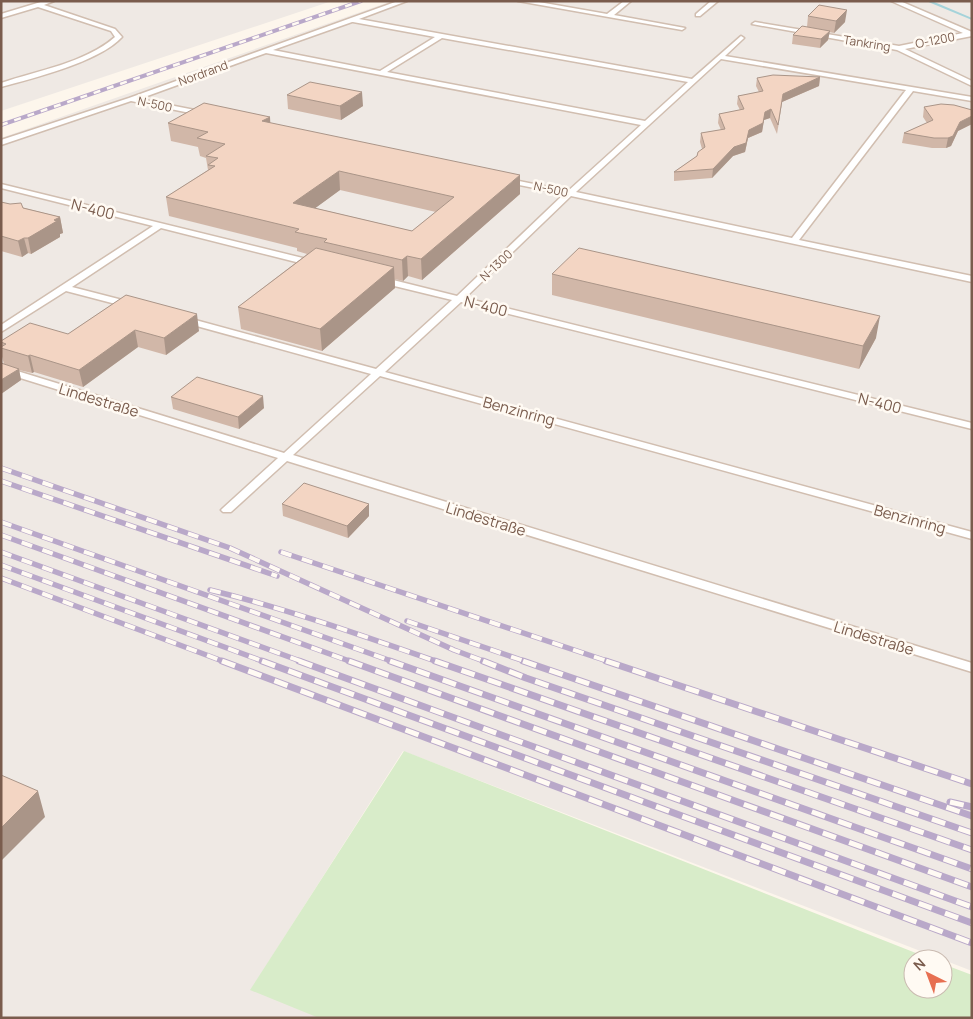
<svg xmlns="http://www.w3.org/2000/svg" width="973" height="1019" font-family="Manrope,sans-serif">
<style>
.industrial{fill:#efe9e4}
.green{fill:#d8ecc9}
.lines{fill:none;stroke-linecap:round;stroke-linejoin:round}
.stream{fill:#a5d3da;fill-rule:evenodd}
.service-casing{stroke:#d1beb0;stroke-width:3}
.service{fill:#fff;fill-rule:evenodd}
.rail-far2-casing{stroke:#b9a8c9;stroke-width:4}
.rail-far1-casing{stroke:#b9a8c9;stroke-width:5.5}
.rail-casing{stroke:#b9a8c9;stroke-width:7}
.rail-far2{stroke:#fffaf3;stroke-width:2.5;stroke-dasharray:7;stroke-linecap:butt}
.rail-far1{stroke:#fffaf3;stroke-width:4;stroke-dasharray:11;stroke-linecap:butt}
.rail{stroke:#fffaf3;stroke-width:5;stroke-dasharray:14;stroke-linecap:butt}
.wall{fill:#d1b7a8;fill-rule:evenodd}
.shaded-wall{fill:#aa9588}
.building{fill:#f3d5c3;stroke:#aa9588;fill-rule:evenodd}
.labels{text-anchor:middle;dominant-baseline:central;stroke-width:5;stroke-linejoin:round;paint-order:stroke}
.far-street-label{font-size:12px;fill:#7a5c4d;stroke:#fffaf3}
.street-label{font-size:15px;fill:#7a5c4d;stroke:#fffaf3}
</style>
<rect width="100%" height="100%" fill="#fdf6ec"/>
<path class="industrial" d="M1 1H332L1 111Z
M392 1H972V971L403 751 255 983 324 1018H1V138Z"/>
<path class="green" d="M404 751 931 959H913V989H943V964L972 975V1018H319L250 990Z"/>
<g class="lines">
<path class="stream" d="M926 1H932L972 18V20Z"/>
<g class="service-casing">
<path id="service" d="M44 1H54L44 5 115 29 122 37C99 62 34 78 1 87V83C39 70 85 63 115 37L111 31 38 7 1 18V14Z
M398 1H407L359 19 692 79 741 36 744 38 743 39 725 56 972 97V101L913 91 799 240 972 276V282L571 196 465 298 972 423V429L461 302 385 372 972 532V539L380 376 293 455 972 663V672L287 461 231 512H223L221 510 223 508 278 458 1 372V366L284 453 371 374 182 322V318H188L376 369 452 300 378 282V278L381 277 457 296 564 194 504 182V178L568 191 641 125 266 53 139 99 205 112V116L131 101 1 145V140L129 98ZM352 22H353L435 37 380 71 273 50ZM442 38 688 82 645 121 387 72ZM721 59 906 90 792 238 576 192Z
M518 1H533L607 14 624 1H631L614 15 685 28 682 30Z
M711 1H718L700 16H696V14Z
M891 1H900L972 32V36L905 49 972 81V86L897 50 752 24 755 22 899 46 963 33Z
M1 184 315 261 316 263 312 266 161 228 72 287 134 303V307L131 308 66 291 1 332V325L153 226 1 188Z"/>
</g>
<use href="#service" class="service"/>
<g class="rail-far2-casing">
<path id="rail-far2" d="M1 125 361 1"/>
</g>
<g class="rail-far1-casing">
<path id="rail-far1" d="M1 468 230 548 454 650 486 662
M1 481 277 576
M1 522 394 662
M1 535 352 662
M1 552 303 662
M281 552 610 662
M1 565 265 662
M1 578 225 662
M210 590C288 609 363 636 438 662
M407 621 527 662"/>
</g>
<g class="rail-casing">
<path id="rail" d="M222 661 972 943
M262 661 972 923
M299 661 972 907
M349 661 972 887
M390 661 972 869
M435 661 972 850
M483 661 526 678 972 833
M523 661 972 816
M606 661 972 784
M950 802 972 807"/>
</g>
<use href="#rail-far2" class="rail-far2"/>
<use href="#rail-far1" class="rail-far1"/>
<use href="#rail" class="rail"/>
</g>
<path class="wall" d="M808 16 845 22 834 33 829 32 828 40 820 48 792 44 793 35 807 27Z
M820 77 819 86 782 102 777 134 770 118 764 120 762 132 748 138 745 152 733 156 712 178 674 181V172L697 156 702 149 700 142 701 133 721 130 718 123 719 114 740 110 737 104 738 96 759 92 756 86 757 78Z
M287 95 363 106 341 120 288 109Z
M924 107 972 110V124L958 131 951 146 946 148H932L902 143 904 133 927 123 923 117Z
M270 117V123L520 194 422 280 408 276 403 281 395 279V288L322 351 241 329 238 307 307 254 297 251V248L169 216 166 197 208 170 206 158 200 156 198 147 171 141 168 123ZM340 190 436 212 412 231 315 208Z
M1 202 60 217 63 233 60 234V237L31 254 28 253 22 257 1 251Z
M552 274 876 338 859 369 552 295Z
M126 295 199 331 166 355 138 347 83 387 34 372 32 373 19 370 21 380 1 394V363L4 364 1 353V341L68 334Z
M171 397 264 408 239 429 173 409Z
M282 504 369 516 348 538 283 516Z"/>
<path class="shaded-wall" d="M847 10 845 22 834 33 836 21Z
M830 31 828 40 820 48 821 39Z
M820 77 819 86 782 102 777 134 783 94Z
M362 92 363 106 341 120 340 106Z
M771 109 770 118 764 120 762 132 748 138 745 152 733 156 712 178 713 169 765 112Z
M972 116V124L958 131 951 146 946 148 948 138 960 122Z
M270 117 271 135 262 121Z
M339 171 340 190 295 223 293 203Z
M520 175V194L422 280 421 259Z
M60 217 63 233 60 234V237L31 254 28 238 54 220Z
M24 238 28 253 22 257 18 241Z
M407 256 408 276 403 281 402 260Z
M394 267 395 288 322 351 320 329Z
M197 314 199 331 166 355 164 338Z
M880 316 876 338 859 369 863 346Z
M135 330 138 347 83 387 79 370Z
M30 355 34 372 32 373 28 356Z
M19 369 21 380 1 394V380Z
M263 396 264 408 239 429 238 417Z
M369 504V516L348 538 347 526Z
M38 791 45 817 1 861V828Z"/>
<path class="building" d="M819 5 847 10 836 21 808 16Z
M802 26 830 31 821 39 793 35Z
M773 75 820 77 783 94 778 125 771 109 765 112 763 123 749 130 746 143 734 147 713 169 674 172 697 156 698 152 705 147 701 133 725 129 719 114 744 109 738 96 763 91 757 78Z
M310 82 362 92 340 106 287 95Z
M204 103 270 117 262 121 520 175 421 259 407 256 402 260 324 242 327 239 295 232 299 229 166 197 215 166 208 165 218 158 206 156 225 144 197 138 208 132 168 123ZM339 171 454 197 412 231 293 203Z
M941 104 954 105 972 110V116L960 122 953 136 948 138H934L904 133 933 120 924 107Z
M1 202 10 204 21 203 23 208 60 217 54 220 57 221 28 238H24L18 241 1 236Z
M316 248 394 267 320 329 238 307Z
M579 248 880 316 863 346 552 274Z
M126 295 197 314 164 338 135 330 79 370 30 355 28 356 1 348V347L6 344 1 342V341L30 323 68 334Z
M1 363 19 369 1 380Z
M197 377 263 396 238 417 171 397Z
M304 483 369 504 347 526 282 504Z
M1 775 38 791 1 828Z"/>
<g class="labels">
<g class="far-street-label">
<text transform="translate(935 40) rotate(-11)">O-1200</text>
<text transform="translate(867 43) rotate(9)">Tankring</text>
<text transform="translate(203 73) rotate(-20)">Nordrand</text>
<text transform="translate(155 104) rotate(12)">N-500</text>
<text transform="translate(551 189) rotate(12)">N-500</text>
<text transform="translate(496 265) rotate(-43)">N-1300</text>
</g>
<g class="street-label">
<text transform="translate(93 209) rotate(14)">N-400</text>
<text transform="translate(486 306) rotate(14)">N-400</text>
<text transform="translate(99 400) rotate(17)">Lindestraße</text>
<text transform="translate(880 403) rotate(14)">N-400</text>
<text transform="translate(519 411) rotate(15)">Benzinring</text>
<text transform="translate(486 519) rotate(17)">Lindestraße</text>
<text transform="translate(910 519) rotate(15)">Benzinring</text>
<text transform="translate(874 638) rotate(17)">Lindestraße</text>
</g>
</g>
<rect width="973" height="1019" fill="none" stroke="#7a5c4d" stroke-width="5"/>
<g transform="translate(928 974) rotate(318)"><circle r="24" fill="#fffaf3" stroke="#cabbb1"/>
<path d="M0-4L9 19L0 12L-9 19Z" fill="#e76f51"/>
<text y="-8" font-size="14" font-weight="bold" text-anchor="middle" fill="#7a5c4d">N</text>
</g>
</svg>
